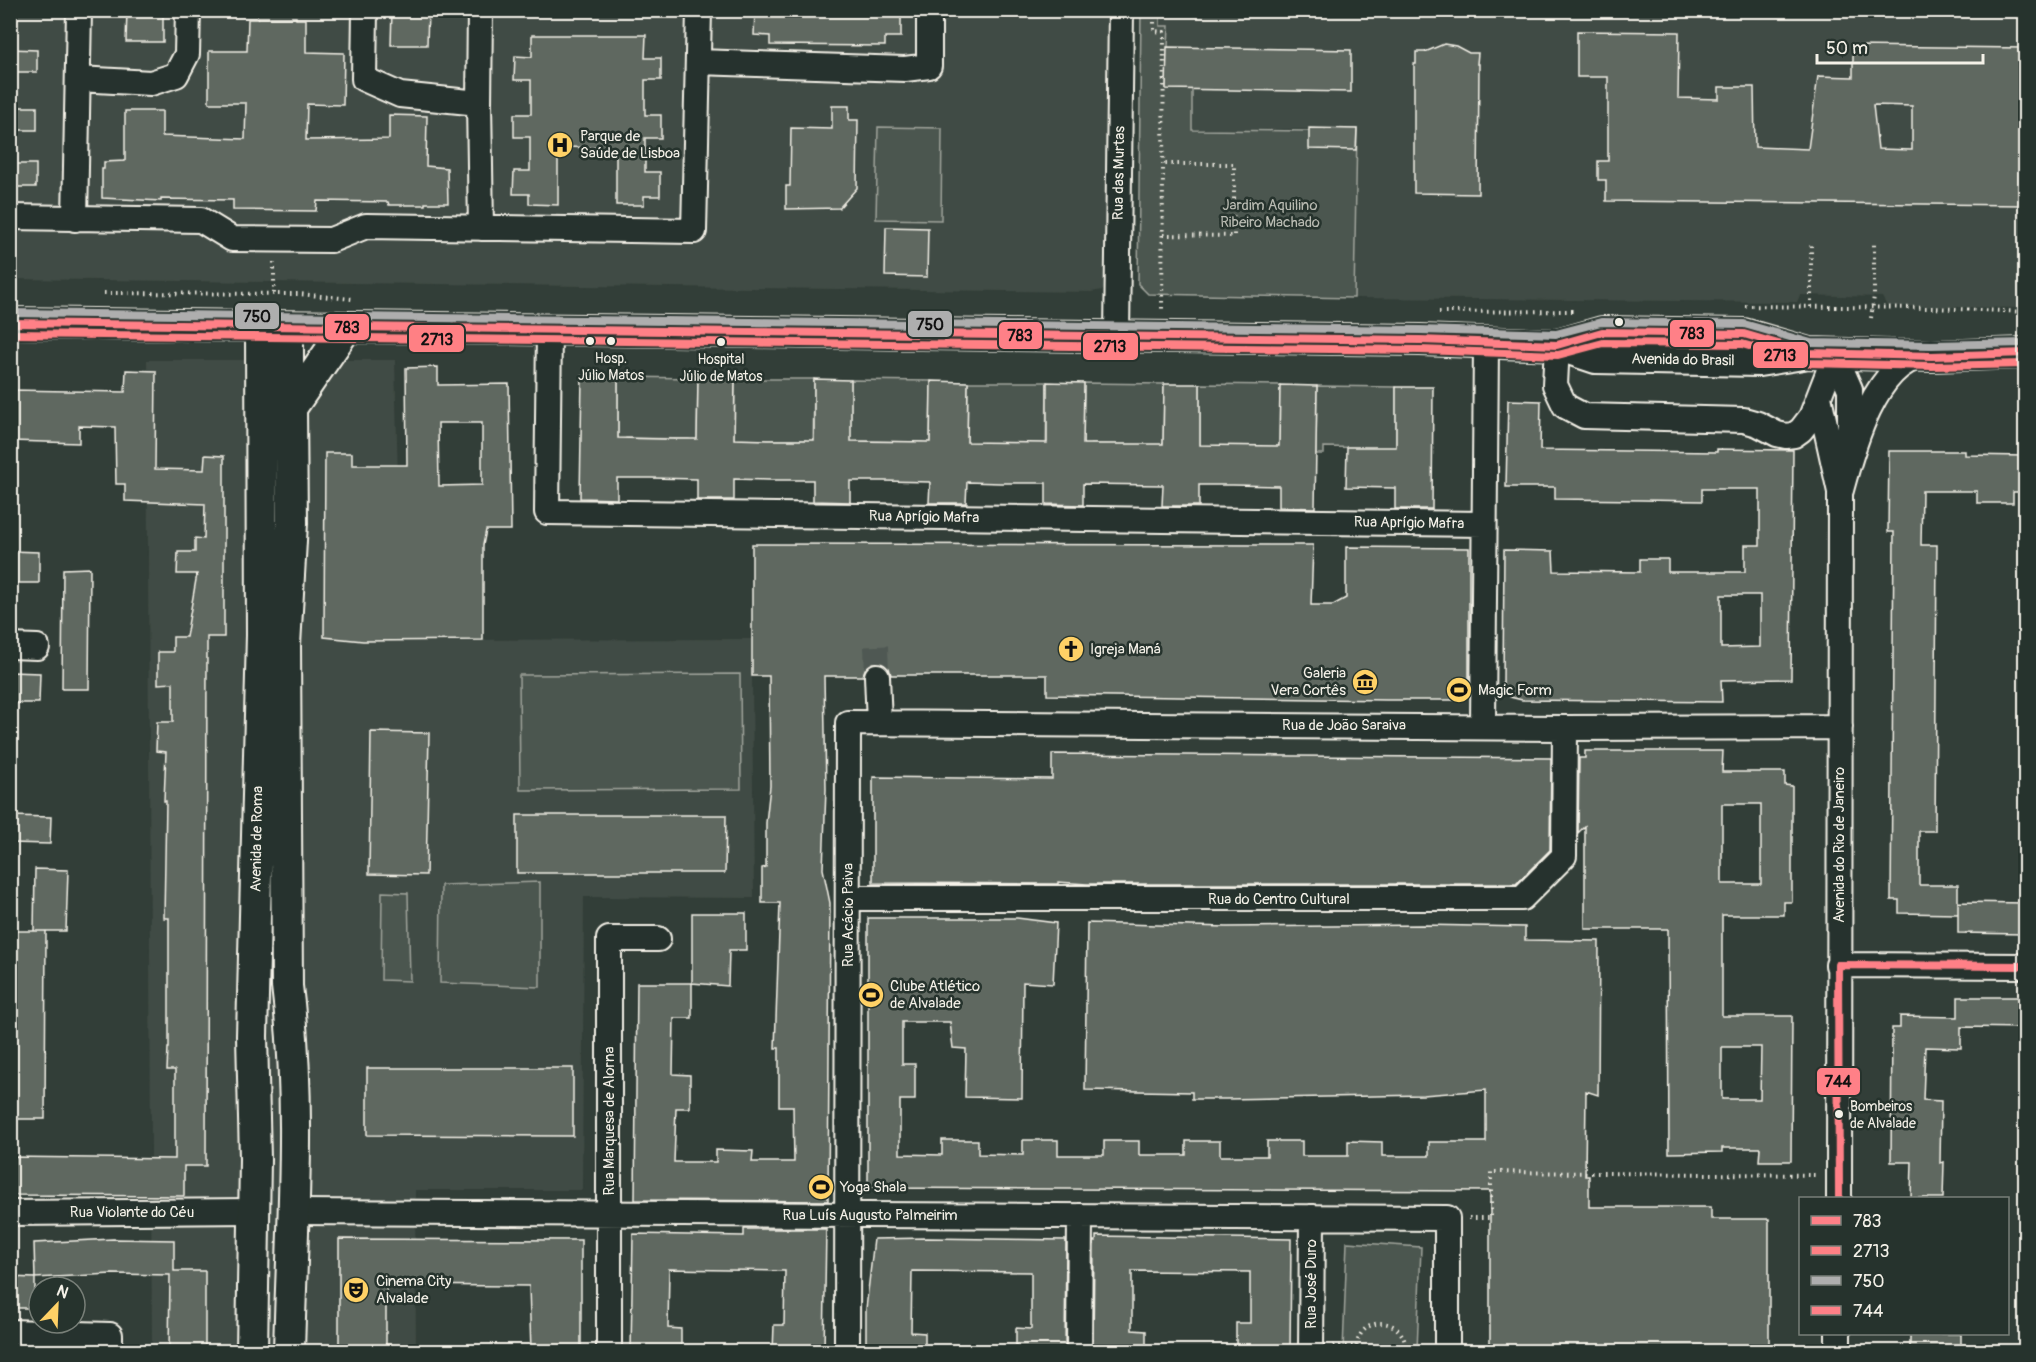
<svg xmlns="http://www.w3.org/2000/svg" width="2036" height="1362" font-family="Pangolin,sans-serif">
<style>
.built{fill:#404b44}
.green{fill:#4c564f;stroke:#a0a49c;stroke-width:1.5}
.building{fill:#5f6861;stroke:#f4f1e8;stroke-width:1.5;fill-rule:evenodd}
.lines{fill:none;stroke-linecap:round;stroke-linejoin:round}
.minor-tunnel{stroke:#4f5952;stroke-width:24;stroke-dasharray:24 12;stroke-linecap:butt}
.minor-casing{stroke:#f4f1e8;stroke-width:28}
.major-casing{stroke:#f4f1e8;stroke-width:34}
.path{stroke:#f4f1e8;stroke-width:4;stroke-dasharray:1.5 4.5;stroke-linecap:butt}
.minor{stroke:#26332d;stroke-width:24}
.major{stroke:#26332d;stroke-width:30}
.bus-1-casing{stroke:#26332d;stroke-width:12}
.bus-2-casing{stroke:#26332d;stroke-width:12}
.bus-3-casing{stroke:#26332d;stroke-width:12}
.bus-4-casing{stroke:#26332d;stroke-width:12}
.bus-1{stroke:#ff8087;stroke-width:8}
.bus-2{stroke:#ff8084;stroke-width:8}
.bus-3{stroke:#aeaeae;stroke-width:8}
.bus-4{stroke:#ff8087;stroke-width:8}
.bus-dot{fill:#f4f1e8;stroke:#26332d;stroke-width:2}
.labels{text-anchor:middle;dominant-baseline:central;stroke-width:5;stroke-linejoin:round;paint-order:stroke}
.bus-label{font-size:14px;fill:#f4f1e8;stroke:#26332d}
.poi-label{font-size:15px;fill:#f4f1e8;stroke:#26332d;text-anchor:start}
.street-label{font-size:15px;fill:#f4f1e8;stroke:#26332d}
.park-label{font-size:15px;fill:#b9bbb2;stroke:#26332d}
.line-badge{stroke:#26332d;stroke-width:2}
.pale-badge-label{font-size:16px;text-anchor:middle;font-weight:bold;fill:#111}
</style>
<rect width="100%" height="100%" fill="#323e38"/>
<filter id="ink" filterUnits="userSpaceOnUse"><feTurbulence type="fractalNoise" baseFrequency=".0167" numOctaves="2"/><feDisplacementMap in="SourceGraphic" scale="12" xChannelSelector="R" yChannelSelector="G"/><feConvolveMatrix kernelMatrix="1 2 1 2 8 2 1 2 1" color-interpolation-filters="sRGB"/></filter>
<g filter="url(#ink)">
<path class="built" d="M11 11H1111L1108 289 1091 292 11 279Z
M1160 11H2025V308L1887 306 1882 297 1800 295 1797 302 1354 298 1357 129 1192 130 1166 89 1169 26H1160Z
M147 360H395L402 640 755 639 752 676 754 898 584 897 582 1190H415L416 1351H152Z
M10 1347H97V1351H11Z"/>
<path class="green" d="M1141 11H1160V26H1169L1166 89H1192V130L1309 131 1357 129 1354 298 1148 294 1138 284Z
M878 127 942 128 941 220 876 219Z
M618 377 698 378 697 447 690 446 689 439 626 438 618 445Z
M735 379H814L813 448 806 440H742L734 447Z
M851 380 931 381 930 449 922 442 858 441 850 448Z
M968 382H1047L1046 451 967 450Z
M1084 383 1164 384 1163 452 1155 445 1091 444 1083 451Z
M1200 384 1280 385 1279 454 1200 453Z
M1317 386 1396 387V455L1388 448 1324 447V454H1316Z
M740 674 741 789 520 790 519 675Z
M540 882V987L440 983 441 885Z
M382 892 408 893 410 981 381 980Z
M1347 1242 1421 1247 1417 1351H1343Z"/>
<path class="building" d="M127 10H163V42H126Z
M392 10H428L427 45H391Z
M770 10H886V14H901V37H885V46L770 45V36L754 35 755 11Z
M258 17H296V19H306V52L344 53 343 105 307 104 306 140 389 139V115L427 116 426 166 447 168 448 203H425V205H389L388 202 317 201 316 211 233 210V200L161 199V201L102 198V169H104V162L125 161V111H162V136L245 139 246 103H209V51H247L248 19H258Z
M1577 31 1679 32 1678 98 1719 99V87H1754L1755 147 1808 149 1818 76 1853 77V46L2025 48V205L1606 201V180H1598V161H1608V77H1577ZM1873 105 1912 106V150L1878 149Z
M532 35H646L645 58H661V80H645V115H661V138H645V172H660V196H644V205H616V148L558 147V205L529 204V194H513L514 171H530V137H514V114H531V80H514L515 56 532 57Z
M1444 44 1456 46 1469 53H1478L1477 64H1479L1478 194 1414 193V64H1416V52H1425Z
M1167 47 1351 50V92L1166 89Z
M10 49 37 50V72H10Z
M832 106H849V120H858L857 188 839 208 786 209V186H790L791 128 832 129Z
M10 107H37V130H10Z
M1309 128 1357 129 1356 150 1309 149Z
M10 164H36V187H10Z
M886 227 928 228 927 277 885 276Z
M438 367V385L509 384 511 530H486L483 545V640L363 641 324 637 325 453H352V465H407L406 368ZM438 423H482V485L439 486Z
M126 370 156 371 155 469 204 470 205 455 224 456V637H207L206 1166H184V1196L10 1195V1157L175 1159V1070H167L168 1048H169V918H164L166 801H164L166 752 156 751 157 722H173V683L158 684V652H173V637H186L197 574H177L178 552H195V538L204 539 205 504 125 501V484H116L115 427 79 426V443L11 441 12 390 125 392Z
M582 376 618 377V438L663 439H697L698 378 735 379 734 439 768 440H814V379L851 380V441L930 442 931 381 968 382 967 442 1047 443V382L1084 383 1083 444H1163L1164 384H1200V445L1279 446 1280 385 1317 386 1315 508 1279 507V486L1233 485H1199V506H1162L1163 485 1083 484V505L1046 504V483H1000L967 482 966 503H929L930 482 884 481H850V502L813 501V480H768L734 479V500H697V479L651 478H617V499L580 498Z
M1396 387H1433L1432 509H1395V488L1346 487 1347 447H1396Z
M1508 400 1541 401 1540 450 1717 452V449L1793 450 1791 679 1721 680 1722 702 1522 700 1510 697 1505 692 1503 687 1504 550 1553 551 1554 571 1640 572V559H1668V572H1745V545H1760V489H1702V501L1642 500 1555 499V487H1506ZM1721 595H1760V647L1721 648Z
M1889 451H1965V455L2025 456V492H2013V503H1977V491H1922L1921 545H1937L1936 690 1935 831H1919V885H1958V914L1899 913V900H1891L1894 532H1888Z
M752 544 1313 545 1311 605H1333L1346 598V547L1469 548V679L1467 689 1457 700H1387L1047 695V675H891L889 668 884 664 877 662 869 664 865 669 863 676H824L826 789 823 869 830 903 828 1201 635 1200 637 983H692V1018H674L673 1074 690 1075V1108H676L674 1162H716V1150L753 1151 752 1162H794L793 1106H779V1048H775L780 903H762V868L766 867V823L770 786 769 676H752Z
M10 551 39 552V583H10Z
M90 568 89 689H62L63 569Z
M10 672 40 673 39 703H10Z
M371 732 429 733 426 875 369 874Z
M1585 751H1723L1722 772H1785V785L1792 786V902H1784V915H1722V1016H1792L1791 1161H1759L1760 1148H1722V1152L1669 1153 1668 929H1585V826L1578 833 1579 758H1585ZM1722 804H1761V884H1722ZM1722 1047H1761L1760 1099H1722Z
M1052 754 1551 758 1550 850 1516 884H1087L1058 882V884L873 883V777L1052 779Z
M517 815H726L725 873H517Z
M10 816 51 817 50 844 10 843Z
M35 869 68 870 66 931H34Z
M1958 902 2025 903V934L1958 933Z
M692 913H746V950H729L728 986 692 983Z
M868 918H1017L1056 923 1053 984 1023 982 1022 1098 965 1097 966 1049 953 1048 950 1022H902V1064H915V1100H900V1154L942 1155V1140H978V1154L1023 1155V1140H1058V1155H1104V1141H1139V1155H1186V1141H1220V1156H1267V1141H1302V1156H1348V1141L1382 1142V1156H1429V1142H1486V1090L1423 1095 1226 1099H1192V1092L1085 1090 1087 923 1227 927 1423 925 1525 927V940L1599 941 1598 1095 1586 1091 1585 1176H1589V1207H1711V1219H1769V1352H1490V1191L868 1188Z
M13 931H46L45 1119H13Z
M1958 997H2025V1028L1961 1027V1048L1925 1047 1923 1100 1941 1101 1940 1163 1944 1162 1943 1198H1911L1912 1162H1891L1892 1028H1900V1016L1958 1017Z
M367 1068H573V1136L367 1135Z
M744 1229H826L824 1352H773L774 1325H784L785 1271 669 1269 668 1328 681 1329V1352H631L633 1234 744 1236Z
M1096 1236 1291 1239 1290 1352H1236V1323H1250V1272L1132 1271V1330L1146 1331V1352H1093L1094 1241H1096Z
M927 1238 1066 1240 1065 1352H1016V1328L1031 1329V1272L912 1271 911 1332 925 1333V1352H866V1309L874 1239Z
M113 1239 174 1240V1271H205V1352H169L170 1275 112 1274 35 1278 34 1243Z
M339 1239 581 1240V1352H531L529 1286 386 1285V1352H339Z
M10 1277 35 1278V1308H10Z
M1910 1334H1961V1352H1910Z"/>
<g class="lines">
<path class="minor-tunnel" d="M876 646 877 676"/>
<g class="minor-casing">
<path id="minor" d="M365 10 364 79 400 95 479 103
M480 10 479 103 481 228
M698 62 905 69 929 66V10
M78 79 151 83 176 75 187 54 188 10
M10 217 201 220 232 239 331 240 366 226 694 231 699 10
M75 219 79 10
M549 329 547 512 1484 524
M1117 336 1121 10
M1557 345 1555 385 1565 406 1584 416 1744 420 1758 424 1777 434 1786 436 1794 435 1801 430 1811 417 1835 355
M1835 355 1850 389V444
M1819 397 1840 492 1839 1198
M1841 490C1852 449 1875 362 1924 356
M10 646 37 647
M877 676 879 723
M1483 726 1486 343
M848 898H1522L1564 856 1565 728
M1838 965 2026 966
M293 1212 1447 1218V1352
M10 1213 254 1211
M10 1332 110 1335V1352
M609 1352V939H658
M847 1352 848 723 1565 728 1840 727
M1079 1352 1080 1216
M1311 1352 1312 1217
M1838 1352V1334"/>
</g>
<g class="major-casing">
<path id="major" d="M10 323 1420 340 1557 345 1602 332 1744 334 1809 353 1932 356 2026 353
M288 327V369L291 408 292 523 285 645 287 986C302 1106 292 1230 289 1352
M1557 345 1596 358 1759 361 1803 354
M291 408 346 328
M252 1352 255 1159 252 1036 262 635 261 327"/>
</g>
<path class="path" d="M1154 10V31L1164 32 1162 310
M1163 235 1234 236V164H1163
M274 262V295H275
M104 293 299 294 352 299
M1745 306 1933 308 2026 312
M1811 307V241
M1439 312 1575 311
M1871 318 1874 296V242
M1469 1218H1491V1172L1818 1175
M1333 1346H1356
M1406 1347 1426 1349
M1356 1352C1356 1313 1407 1314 1406 1352"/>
<use href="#minor" class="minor"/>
<use href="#major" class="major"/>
<g class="bus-1-casing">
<path id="bus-1" d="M10 323 1420 340 1557 345 1602 332 1744 334 1809 353 1932 356 2026 353"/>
</g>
<g class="bus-2-casing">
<path id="bus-2" d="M10 334 1420 350 1558 355 1603 343 1742 344 1809 363 1932 366 2026 364"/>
</g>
<g class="bus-3-casing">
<path id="bus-3" d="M10 313 1420 330 1556 334 1601 322 1744 324 1811 343 1932 345 2026 343"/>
</g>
<g class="bus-4-casing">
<path id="bus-4" d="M1838 965 1839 1198
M1838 965 2026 966"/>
</g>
<use href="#bus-1" class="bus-1"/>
<use href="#bus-2" class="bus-2"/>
<use href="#bus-3" class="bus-3"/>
<use href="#bus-4" class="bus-4"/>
</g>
</g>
<defs>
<g id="hospital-disc" transform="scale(1.35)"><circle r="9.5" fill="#ffd166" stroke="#26332d"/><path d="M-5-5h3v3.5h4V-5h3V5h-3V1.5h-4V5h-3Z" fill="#111"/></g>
<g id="church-disc" transform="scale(1.35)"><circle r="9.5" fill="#ffd166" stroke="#26332d"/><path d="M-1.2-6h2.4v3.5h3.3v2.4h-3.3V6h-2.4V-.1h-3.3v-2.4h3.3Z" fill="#111"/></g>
<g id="museum-disc" transform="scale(1.35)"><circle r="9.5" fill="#ffd166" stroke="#26332d"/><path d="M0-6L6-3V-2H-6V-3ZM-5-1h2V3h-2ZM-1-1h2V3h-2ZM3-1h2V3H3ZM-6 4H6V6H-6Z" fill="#111"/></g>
<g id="stadium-disc" transform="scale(1.35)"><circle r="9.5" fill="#ffd166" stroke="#26332d"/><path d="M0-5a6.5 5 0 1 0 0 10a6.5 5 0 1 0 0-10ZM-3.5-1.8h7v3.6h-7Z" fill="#111"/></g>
<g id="theatre-disc" transform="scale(1.35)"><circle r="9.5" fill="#ffd166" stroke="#26332d"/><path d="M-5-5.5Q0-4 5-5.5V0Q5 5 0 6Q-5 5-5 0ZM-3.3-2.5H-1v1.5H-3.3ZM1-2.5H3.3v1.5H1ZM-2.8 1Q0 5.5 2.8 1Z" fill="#111"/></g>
</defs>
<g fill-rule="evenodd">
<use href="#hospital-disc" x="560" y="145"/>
<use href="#church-disc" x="1071" y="649"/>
<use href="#museum-disc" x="1365" y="682"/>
<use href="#stadium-disc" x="1459" y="690"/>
<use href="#stadium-disc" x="871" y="995"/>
<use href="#stadium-disc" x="821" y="1187"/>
<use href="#theatre-disc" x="356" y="1290"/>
</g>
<g class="bus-dot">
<circle cx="1619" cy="322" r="5"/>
<circle cx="590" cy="341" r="5"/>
<circle cx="611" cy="341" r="5"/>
<circle cx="721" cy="342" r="5"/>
<circle cx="1839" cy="1114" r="5"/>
</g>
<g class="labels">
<g class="bus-label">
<text x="611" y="358">Hosp.<tspan x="611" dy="17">Júlio Matos</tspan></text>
<text x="721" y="359">Hospital<tspan x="721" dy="17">Júlio de Matos</tspan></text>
<text x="1850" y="1106" text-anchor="start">Bombeiros<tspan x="1850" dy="17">de Alvalade</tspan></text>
</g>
<g class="poi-label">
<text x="580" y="136">Parque de<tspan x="580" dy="17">Saúde de Lisboa</tspan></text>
<text x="1090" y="649">Igreja Maná</text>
<text x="1346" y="673" text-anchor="end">Galeria<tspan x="1346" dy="17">Vera Cortês</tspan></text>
<text x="1478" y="690">Magic Form</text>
<text x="890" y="986">Clube Atlético<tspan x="890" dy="17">de Alvalade</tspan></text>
<text x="840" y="1187">Yoga Shala</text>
<text x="376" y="1281">Cinema City<tspan x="376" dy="17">Alvalade</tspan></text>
</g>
<g class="street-label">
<text transform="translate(1119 173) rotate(-89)">Rua das Murtas</text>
<text transform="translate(1683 360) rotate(1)">Avenida do Brasil</text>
<text transform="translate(924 517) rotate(1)">Rua Aprígio Mafra</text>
<text transform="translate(1409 523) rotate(1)">Rua Aprígio Mafra</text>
<text x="1344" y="725">Rua de João Saraiva</text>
<text transform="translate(257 839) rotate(-89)">Avenida de Roma</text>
<text transform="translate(1839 845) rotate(-90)">Avenida do Rio de Janeiro</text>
<text x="1279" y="899">Rua do Centro Cultural</text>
<text transform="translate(848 915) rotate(-90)">Rua Acácio Paiva</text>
<text transform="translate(609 1121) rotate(-90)">Rua Marquesa de Alorna</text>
<text x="132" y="1212">Rua Violante do Céu</text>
<text x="870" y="1215">Rua Luís Augusto Palmeirim</text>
<text transform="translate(1311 1284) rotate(-90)">Rua José Duro</text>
</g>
<g class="park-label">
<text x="1270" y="205">Jardim Aquilino<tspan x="1270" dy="17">Ribeiro Machado</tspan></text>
</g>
</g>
<g class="line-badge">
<rect x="234" y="302" width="46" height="28" rx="6" fill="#aeaeae"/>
<rect x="907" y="310" width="46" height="28" rx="6" fill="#aeaeae"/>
<rect x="324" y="313" width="46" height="28" rx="6" fill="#ff8087"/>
<rect x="1669" y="319" width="46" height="29" rx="6" fill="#ff8087"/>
<rect x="998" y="321" width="45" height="29" rx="6" fill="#ff8087"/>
<rect x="408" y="324" width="57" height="29" rx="6" fill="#ff8084"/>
<rect x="1082" y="332" width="57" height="29" rx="6" fill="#ff8084"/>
<rect x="1752" y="341" width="57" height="28" rx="6" fill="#ff8084"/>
<rect x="1816" y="1067" width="45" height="29" rx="6" fill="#ff8087"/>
</g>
<g class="pale-badge-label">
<text x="257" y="322">750</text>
<text x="930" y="330">750</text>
<text x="347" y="333">783</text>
<text x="1692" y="339">783</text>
<text x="1020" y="341">783</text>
<text x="437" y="345">2713</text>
<text x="1110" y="352">2713</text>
<text x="1780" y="361">2713</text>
<text x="1838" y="1087">744</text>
</g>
<rect width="2036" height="1362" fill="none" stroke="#26332d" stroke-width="36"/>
<rect x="18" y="18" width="2000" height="1326" fill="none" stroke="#f4f1e8" stroke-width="2" filter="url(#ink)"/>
<rect x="1799" y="1197" width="210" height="138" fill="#26332d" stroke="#787f78" stroke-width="1.5"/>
<rect x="1811" y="1216" width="30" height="9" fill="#ff8087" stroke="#787f78" stroke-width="1.5"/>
<text x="1853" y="1227" font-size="18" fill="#f4f1e8">783</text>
<rect x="1811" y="1246" width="30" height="9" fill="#ff8084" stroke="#787f78" stroke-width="1.5"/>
<text x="1853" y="1257" font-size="18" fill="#f4f1e8">2713</text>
<rect x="1811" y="1276" width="30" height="9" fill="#aeaeae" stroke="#787f78" stroke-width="1.5"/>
<text x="1853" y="1287" font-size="18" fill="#f4f1e8">750</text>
<rect x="1811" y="1306" width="30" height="9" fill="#ff8087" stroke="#787f78" stroke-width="1.5"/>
<text x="1853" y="1317" font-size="18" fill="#f4f1e8">744</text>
<g transform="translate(57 1305) rotate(23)"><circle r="28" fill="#26332d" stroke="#787f78" stroke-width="1.5"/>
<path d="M0-4.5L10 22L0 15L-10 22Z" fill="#ffd166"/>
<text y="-9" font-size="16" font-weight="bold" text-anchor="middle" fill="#f4f1e8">N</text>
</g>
<path d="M1817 54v9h166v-9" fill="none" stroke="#f4f1e8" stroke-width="3"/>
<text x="1826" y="54" font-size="18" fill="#f4f1e8" stroke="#26332d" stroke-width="4.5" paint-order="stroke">50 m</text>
</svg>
